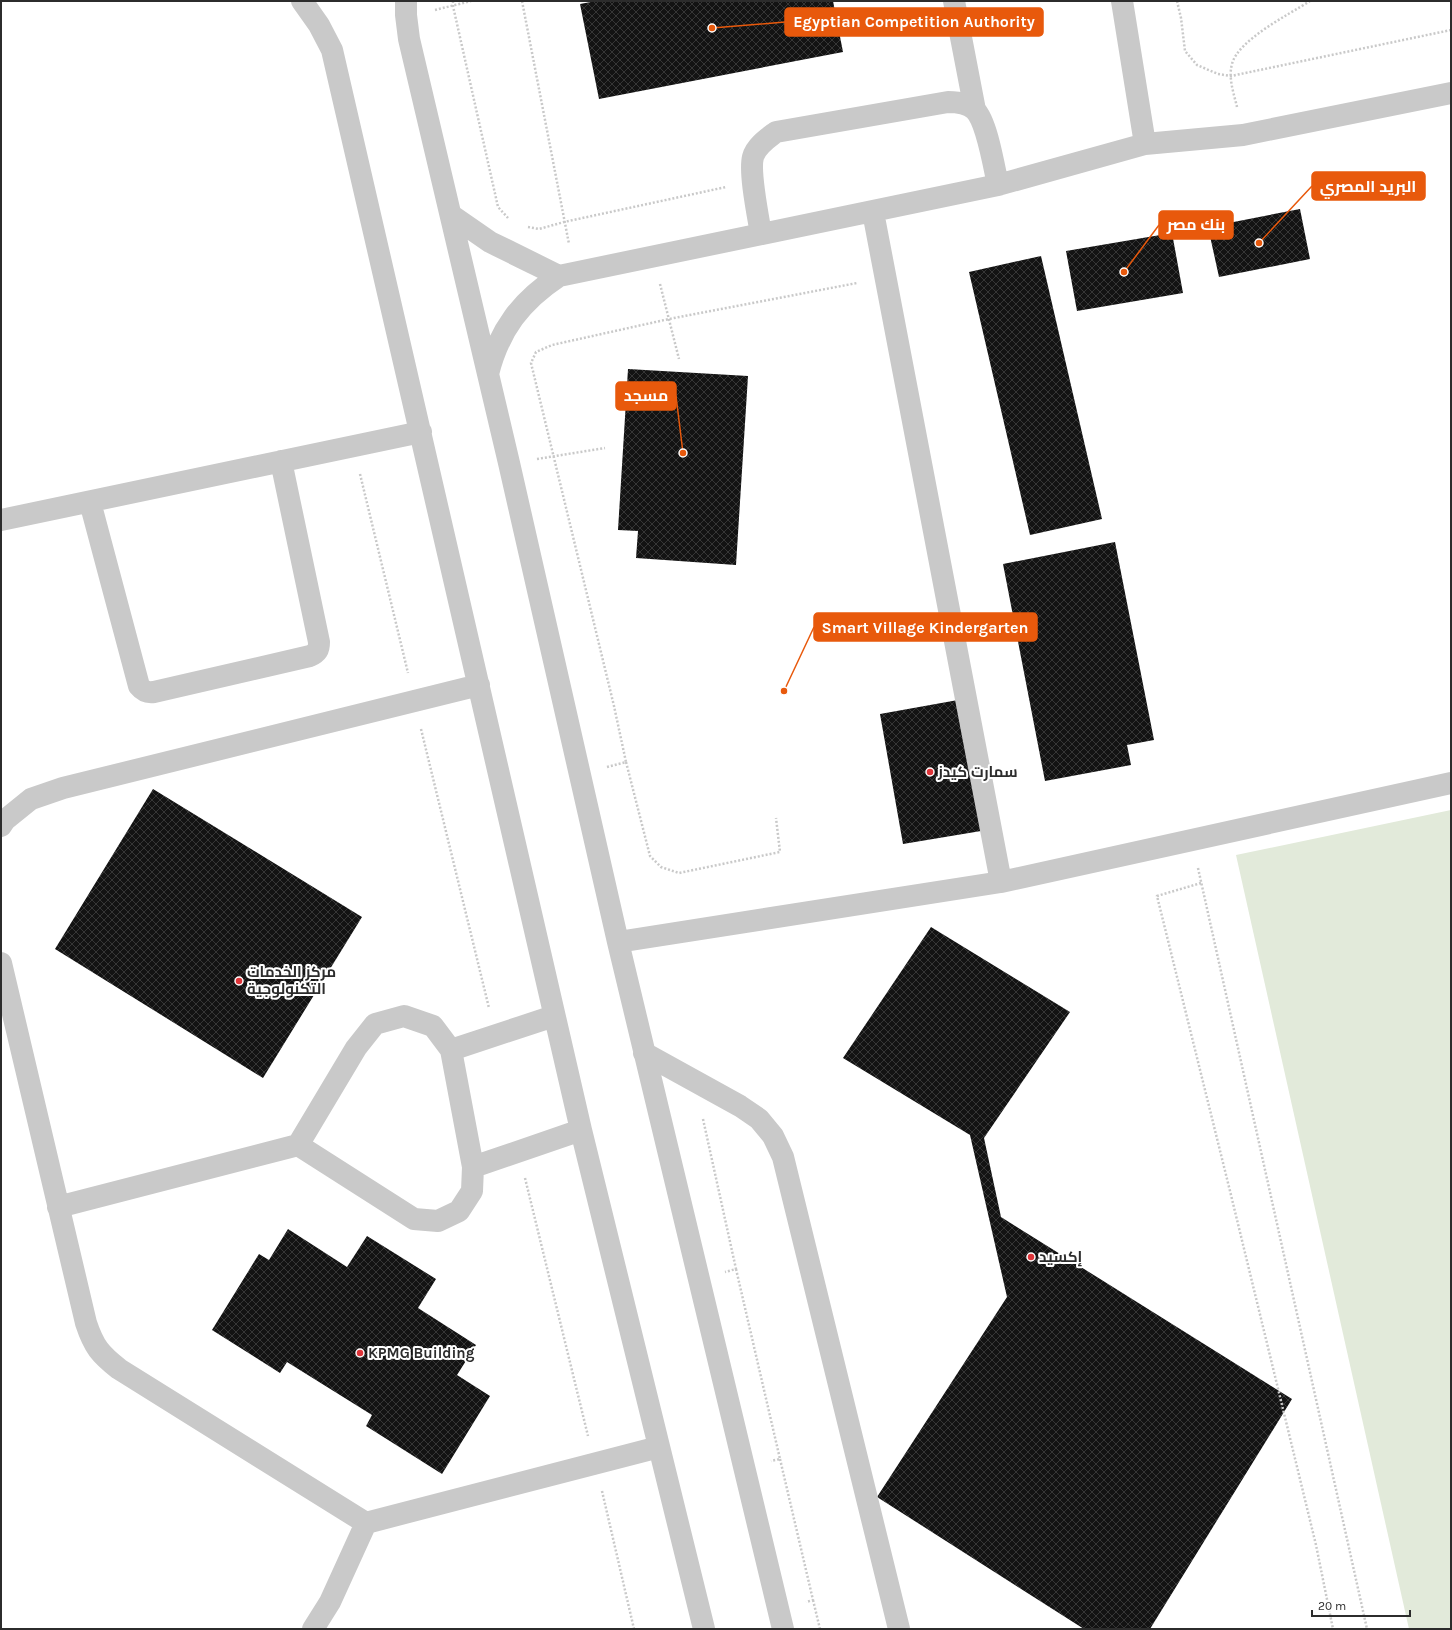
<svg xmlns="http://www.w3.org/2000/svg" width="1452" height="1630" font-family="Karla,Cairo,sans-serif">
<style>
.green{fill:#e2eada}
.building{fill:url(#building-cross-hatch)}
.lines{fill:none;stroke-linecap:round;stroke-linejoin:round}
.path{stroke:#c9c9c9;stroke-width:2.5;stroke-dasharray:2 2;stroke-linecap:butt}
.minor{stroke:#c9c9c9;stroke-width:22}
.poi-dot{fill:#de3439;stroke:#fff;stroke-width:1.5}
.labels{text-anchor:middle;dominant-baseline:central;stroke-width:4;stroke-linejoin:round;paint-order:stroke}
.poi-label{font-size:15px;font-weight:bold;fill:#2c2c2c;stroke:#fff;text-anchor:start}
.leader{fill:none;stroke:#e8590c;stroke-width:1.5}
.callout-dot{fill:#e8590c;stroke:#fff;stroke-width:1.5}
.callout{fill:#e8590c;stroke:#e8590c;stroke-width:1.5}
.callout-label{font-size:16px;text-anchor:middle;font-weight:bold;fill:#fff}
</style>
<defs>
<pattern id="building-cross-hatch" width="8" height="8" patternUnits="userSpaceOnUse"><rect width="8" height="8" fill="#131313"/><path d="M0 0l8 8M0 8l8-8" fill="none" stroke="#363636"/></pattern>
</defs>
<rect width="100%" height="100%" fill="#fff"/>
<path class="green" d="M1451 810V1629H1409L1236 855Z"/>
<path class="building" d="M596 1H833L843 52 599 99 580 4Z
M1300 209 1310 259 1219 277 1208 227Z
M1172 233 1183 293 1077 311 1066 251Z
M1041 256 1102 519 1030 535 969 272Z
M628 369 748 376 736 565 636 558 638 531 618 530Z
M1115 542 1154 740 1127 745 1131 765 1045 781 1003 564Z
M958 700 981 831 903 844 880 714Z
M153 789 362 917 263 1078 55 949Z
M931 927 1070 1012 984 1138 1001 1217 1292 1399 1150 1629H1084L877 1497 1007 1297 970 1135 843 1058Z
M288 1229 347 1267 367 1236 436 1279 418 1308 476 1345 457 1375 490 1396 442 1474 366 1426 372 1415 287 1362 280 1373 212 1330 259 1254 269 1260Z"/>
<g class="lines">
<path class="path" d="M453 1V6L498 207 508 218
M522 1 569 244
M1177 1 1181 18 1185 51 1197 65 1218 74 1231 76 1451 30
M435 10 471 1
M1237 107C1234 94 1228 78 1232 64 1238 40 1288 15 1310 1
M528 227 539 229 564 222 726 187
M660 284 679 359
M537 459 605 448
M360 474 408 673
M421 729 489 1008
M626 762 650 856 661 867 679 873 780 852 776 818
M607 767 626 762 614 706 531 363 536 352 552 345 669 319 857 283
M1198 868 1367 1629
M1201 883 1157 896 1230 1191 1316 1545 1333 1629
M703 1119 736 1269 725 1272
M525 1178 588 1436
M736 1269 780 1459 771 1461
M780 1459 813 1600 806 1602
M602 1491 634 1629
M813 1600 820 1629"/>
<path class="minor" d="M302 1 319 25 332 50 581 1130 704 1629
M406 1V15L409 39 509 463 618 942 783 1629
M954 1 975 110
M1122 1 1145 144
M873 212 1001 882
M451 215 490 242 559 276
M761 234C758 216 749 172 753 157 756 146 768 138 776 132L948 102C957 102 968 103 975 110 987 122 994 167 998 185
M488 374C499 330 521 301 559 276L998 185 1145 144 1243 135 1451 93
M90 502 139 686C143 691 147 693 154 692L310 656C317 653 319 650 319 642L281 461
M1 520 421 432
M1 826 5 820 31 799 63 788 479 685
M618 942 1001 882 1451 783
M1 963 86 1323C94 1347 100 1354 119 1369L366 1523 330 1602 313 1629
M451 1050 473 1167
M644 1053 740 1106 759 1119 773 1136 783 1157 899 1629
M298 1145 414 1219 438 1221 459 1211 472 1191 473 1167 581 1130
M58 1207 298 1145 356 1048 375 1024 404 1016 433 1026 451 1050 554 1016
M366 1523 659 1447"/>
</g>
<g class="poi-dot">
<circle cx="930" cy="772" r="4"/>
<circle cx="239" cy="981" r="4"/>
<circle cx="1031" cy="1257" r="4"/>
<circle cx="360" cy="1353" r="4"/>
</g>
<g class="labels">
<g class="poi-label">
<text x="938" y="772">سمارت كيدز</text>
<text x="247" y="972">مركز الخدمات<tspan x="247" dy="17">التكنولوجية</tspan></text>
<text x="1039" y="1257">إكسيد</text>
<text x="368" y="1353">KPMG Building</text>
</g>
</g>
<path class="leader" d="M712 28L785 22M1259 243L1312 186M1124 272L1159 225M683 453L676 396M784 691L814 627"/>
<g class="callout-dot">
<circle cx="712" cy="28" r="4"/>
<circle cx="1259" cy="243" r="4"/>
<circle cx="1124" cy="272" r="4"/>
<circle cx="683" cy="453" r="4"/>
<circle cx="784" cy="691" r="4"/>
</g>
<g class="callout">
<rect x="785" y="8" width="258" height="28" rx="4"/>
<rect x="1312" y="172" width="113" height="28" rx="4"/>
<rect x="1159" y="211" width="74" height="28" rx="4"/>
<rect x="616" y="382" width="60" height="28" rx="4"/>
<rect x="814" y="613" width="223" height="28" rx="4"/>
</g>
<g class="callout-label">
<text x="914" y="27">Egyptian Competition Authority</text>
<text x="1368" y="192">البريد المصري</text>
<text x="1196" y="230">بنك مصر</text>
<text x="646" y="401">مسجد</text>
<text x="925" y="633">Smart Village Kindergarten</text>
</g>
<rect width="1452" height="1630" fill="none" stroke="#2c2c2c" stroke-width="4"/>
<path d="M1312 1610v6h98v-6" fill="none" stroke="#2c2c2c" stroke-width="2"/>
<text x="1318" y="1610" font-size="12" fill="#2c2c2c" stroke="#ffffff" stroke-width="3" paint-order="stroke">20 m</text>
</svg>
